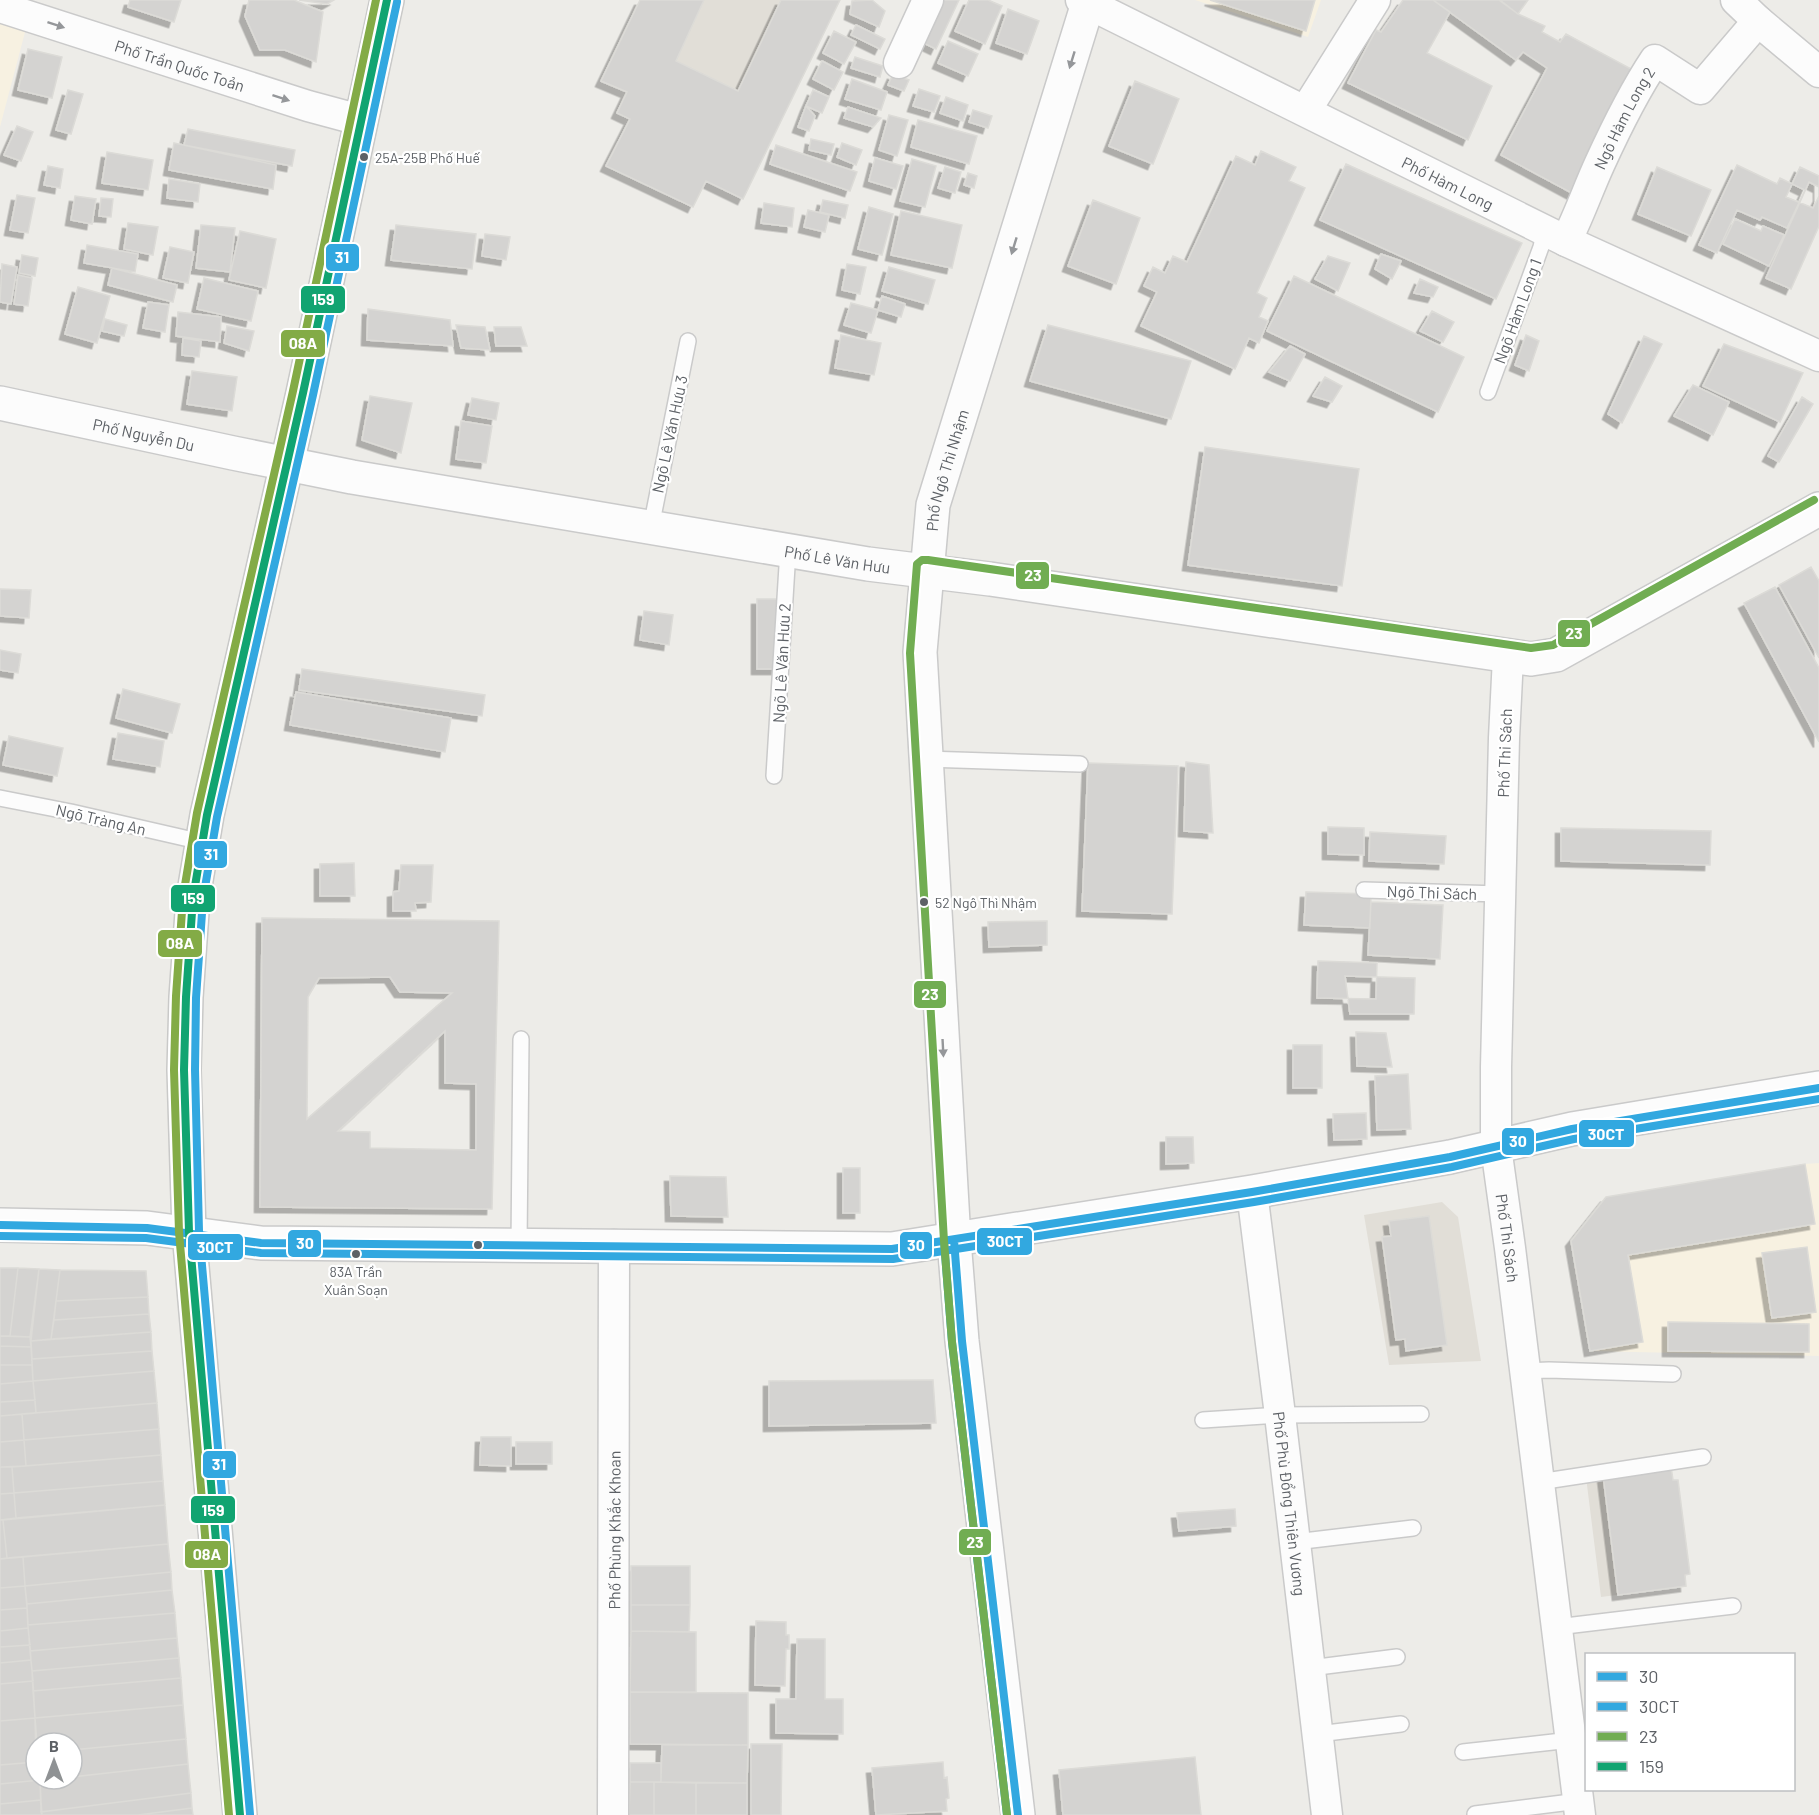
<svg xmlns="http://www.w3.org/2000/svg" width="1819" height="1815" font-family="Barlow,sans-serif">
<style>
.commercial{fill:#f7f1e1}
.education{fill:#e1ded7}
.building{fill:#d4d3d1;stroke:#dcdbd7;stroke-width:1.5;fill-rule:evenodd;filter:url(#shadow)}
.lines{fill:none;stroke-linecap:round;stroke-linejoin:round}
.service-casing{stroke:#cacaca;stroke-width:18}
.minor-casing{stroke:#cacaca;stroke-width:33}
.tertiary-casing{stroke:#cacaca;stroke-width:36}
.secondary-casing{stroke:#c9c9c8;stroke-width:36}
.service{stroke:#fcfcfc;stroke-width:15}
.minor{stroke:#fcfcfc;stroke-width:30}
.tertiary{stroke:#fcfcfc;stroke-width:33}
.secondary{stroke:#fcfcfc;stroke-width:33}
.bus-1-casing{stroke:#fff;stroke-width:12}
.bus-2-casing{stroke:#fff;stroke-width:12}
.bus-3-casing{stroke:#fff;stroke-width:12}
.bus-4-casing{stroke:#fff;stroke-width:12}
.bus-5-casing{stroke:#fff;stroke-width:12}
.bus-6-casing{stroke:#fff;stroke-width:12}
.bus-1{stroke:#32a8e0;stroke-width:8}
.bus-2{stroke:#32a8e0;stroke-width:8}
.bus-3{stroke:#71ad52;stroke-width:8}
.bus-4{stroke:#11a471;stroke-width:8}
.bus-5{stroke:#32a8e0;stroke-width:8}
.bus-6{stroke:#83ab46;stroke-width:8}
.oneway{fill:#95979a}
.bus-dot{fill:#5d6166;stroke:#fff;stroke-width:2}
.labels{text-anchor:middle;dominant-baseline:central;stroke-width:4.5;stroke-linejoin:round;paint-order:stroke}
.bus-label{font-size:14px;fill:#5d6166;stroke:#fff;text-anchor:start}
.street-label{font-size:16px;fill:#5d6166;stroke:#fff}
.line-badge{stroke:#fff;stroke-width:2}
.badge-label{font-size:16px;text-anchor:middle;font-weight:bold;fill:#fff}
</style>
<defs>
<filter id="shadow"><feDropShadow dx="-5.5" dy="5.5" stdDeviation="0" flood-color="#0004"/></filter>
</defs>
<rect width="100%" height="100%" fill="#edece8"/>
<path class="commercial" d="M1195 0H1321L1308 37Z
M0 7 29 17 0 127Z
M1819 1163V1356L1590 1351 1571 1241 1606 1197 1805 1164Z"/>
<path class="education" d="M640 0H840L743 199 706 181 693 207 606 166 630 119 617 113 627 92 601 81Z
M1442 1202 1458 1217 1481 1361 1389 1365 1364 1215Z
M1586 1477 1678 1480 1690 1574 1685 1575 1686 1586 1601 1597Z"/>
<path class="building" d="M130 0H181L174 22 128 7Z
M249 0H294L323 12 316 62 285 50H260L245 16Z
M299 0H334L327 4Z
M640 0H704L676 61 738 91 781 0H840L743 199 706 181 693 207 606 166 630 119 617 113 627 92 601 81Z
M872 0 885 11 879 27 850 14 852 1Z
M936 0H959L936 49 917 40Z
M969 0H988L1002 6 985 44 955 31Z
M1210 0H1315L1306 31Z
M1403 0H1433L1450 12 1427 53 1492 86 1468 140 1348 83 1376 30 1381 32Z
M1433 0H1500L1518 14 1545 26 1542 32 1560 42 1566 34 1648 78 1583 199 1501 155 1547 68 1523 52 1516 60Z
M1499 0H1528L1518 14Z
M1008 9 1039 21 1027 54 996 43Z
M856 25 885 39 880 49 851 35Z
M834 31 856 42 844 64 823 53Z
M948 41 978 54 968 76 938 63Z
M28 49 62 57 52 98 18 90Z
M855 57 883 66 880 77 851 68Z
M822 61 843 72 834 90 813 79Z
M893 74 909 80 904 91 888 85Z
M852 79 887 92 881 110 845 99Z
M1135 81 1179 99 1153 164 1109 146Z
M919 89 940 96 934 112 913 106Z
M68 90 83 94 71 134 56 130Z
M813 90 829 97 822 113 806 106Z
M946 97 968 105 963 121 940 113Z
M806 106 815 116 809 131 798 127Z
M848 107 881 118 873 127 844 118Z
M973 110 992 116 988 128 969 122Z
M889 115 908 120 897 156 879 150Z
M918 120 977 136 969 164 911 147Z
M17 126 33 132 21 161 4 155Z
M188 129 295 150 292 166 184 145Z
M811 139 834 144 831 155 809 150Z
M174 143 276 165 273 189 169 170Z
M842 143 862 150 856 165 837 157Z
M776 145 857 172 850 191 770 164Z
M1261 151 1296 167 1289 181 1305 188 1257 293 1267 298 1259 317 1268 321 1259 343 1249 338 1235 369 1141 326 1157 292 1144 286 1153 267 1165 273 1173 256 1187 262 1236 156 1255 165Z
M107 152 153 160 148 190 102 183Z
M875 158 903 166 896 189 869 181Z
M912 159 936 166 925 207 900 201Z
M1346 164 1522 243 1496 299 1320 220Z
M1737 165 1777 184 1780 178 1805 190 1787 228 1762 217 1760 220 1737 210 1717 253 1699 245Z
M48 166 63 169 60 188 44 185Z
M945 167 961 172 955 193 938 188Z
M1657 167 1711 190 1691 236 1638 214Z
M1800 167 1819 176V196L1813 208 1786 197Z
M968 173 977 176 974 188 964 185Z
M169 179 200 184 198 202 167 198Z
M1809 182 1819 187V226L1791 289 1766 278Z
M17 195 35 198 28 233 10 230Z
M75 196 96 199 92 224 71 220Z
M101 198 113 199 111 217 99 216Z
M823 200 848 205 845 218 820 212Z
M1093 200 1140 218 1116 284 1068 266Z
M764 203 794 208 792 227 761 223Z
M869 207 893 214 882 255 858 249Z
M808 210 829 215 825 232 804 227Z
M901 211 962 225 952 268 891 255Z
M1735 219 1761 231 1763 226 1784 235 1769 266 1723 244Z
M128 223 158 227 153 255 124 249Z
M201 225 235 228 230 272 196 268Z
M396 225 476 234 472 269 391 260Z
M240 231 276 239 266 288 229 280Z
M485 234 510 237 506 260 482 256Z
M87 245 138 254 135 272 84 263Z
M170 247 194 252 188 283 163 278Z
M1381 254 1401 261 1392 279 1375 269Z
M22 255 38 258 35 276 19 273Z
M1328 256 1350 263 1338 291 1315 279Z
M2 264 17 267 11 304 0 302Z
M847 264 866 267 860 294 842 290Z
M889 267 935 280 928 304 882 291Z
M112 268 177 285 173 302 108 285Z
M18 275 32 278 28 306 14 304Z
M1294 276 1464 357 1438 412 1267 331Z
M204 278 258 291 251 321 197 309Z
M1420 279 1438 287 1433 297 1414 293Z
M78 287 110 296 97 343 65 334Z
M882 296 905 304 901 317 878 310Z
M148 302 169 305 165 332 143 328Z
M851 303 878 310 871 333 844 325Z
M368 309 450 320 453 346 367 340Z
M1432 311 1454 322 1443 342 1420 331Z
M178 312 221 317 220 342 176 336Z
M105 319 127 325 124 336 102 331Z
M456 325 485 327 490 350 461 348Z
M1048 325 1191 361 1171 419 1030 381Z
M227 326 254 331 249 351 224 343Z
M494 327H521L527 346H496Z
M841 335 881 343 874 375 835 368Z
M1526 335 1539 341 1529 371 1515 365Z
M1644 336 1662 344 1622 423 1608 414Z
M183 338 201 341 199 357 182 355Z
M1724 344 1803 373 1780 422 1703 386Z
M1290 346 1305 354 1290 381 1269 372Z
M192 371 237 377 232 411 187 404Z
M1325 377 1342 386 1332 402 1313 396Z
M1693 385 1729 402 1713 435 1674 416Z
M370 396 412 403 401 453 362 440Z
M1802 397 1813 404 1779 462 1768 456Z
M472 398 499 403 496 420 468 415Z
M461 421 492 426 486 463 456 459Z
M1205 447 1359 469 1342 586 1188 565Z
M1811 567 1819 581V658L1779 585Z
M1775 587 1819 668V742L1744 603Z
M0 589 31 590 29 618 0 616Z
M757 599H779V669H757Z
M644 611 673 615 669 645 640 640Z
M0 650 21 654 18 673 0 670Z
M302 669 485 695 482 716 299 690Z
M123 689 180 704 172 733 116 718Z
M296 692 451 718 445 752 290 725Z
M118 733 164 741 160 767 113 759Z
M9 736 63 748 57 776 3 765Z
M1186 762 1209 765 1213 833 1184 831Z
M1088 763 1178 766 1172 914 1082 911Z
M1328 827 1364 828V855L1328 854Z
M1561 828 1711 831 1710 865 1561 861Z
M1370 832 1446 836 1444 864 1369 861Z
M354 863 355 896H320V864Z
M401 865H433L431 902 415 903 416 911H393V892L399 891Z
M1306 892 1371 894 1370 928 1304 925Z
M1371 902 1443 905 1440 959 1368 955Z
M262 918 499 921 492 1209 260 1207ZM390 977 400 992 452 993 307 1119 308 997 319 978ZM445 1031V1083L476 1084V1150L370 1148V1132L338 1131Z
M1047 921V945L989 947 988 922Z
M1318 961 1377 963 1376 999 1317 998Z
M1345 976 1415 978 1414 1014H1350Z
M1356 1032 1386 1033 1392 1067 1357 1066Z
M1293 1045H1322V1088H1293Z
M1408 1074 1411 1129 1377 1130 1375 1076Z
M1366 1113 1367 1139 1334 1140 1333 1114Z
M1166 1137H1193L1194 1163 1166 1164Z
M1805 1164 1815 1224 1628 1255 1643 1342 1590 1351 1571 1241 1606 1197Z
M843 1168H860V1213H843Z
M670 1176 726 1177 728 1217 671 1216Z
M1429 1216 1447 1345 1406 1351 1405 1339 1396 1340 1382 1237 1391 1236 1389 1221Z
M1807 1247 1816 1312 1772 1318 1762 1253Z
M0 1268H18L10 1336H0Z
M18 1268 39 1269 30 1337 10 1336Z
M39 1269 60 1270 56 1301 51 1339 31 1341Z
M60 1270 146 1271 148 1297 56 1301Z
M148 1297 149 1314 54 1320 56 1301Z
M149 1314 151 1332 51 1339 54 1320Z
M1668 1322 1809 1324V1352L1668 1351Z
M151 1332 152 1351 32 1359 31 1341Z
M0 1336 30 1337 31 1347 0 1346Z
M0 1346 31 1347 32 1365H0Z
M152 1351 154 1371 33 1381 32 1359Z
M0 1365H32L33 1381 0 1384Z
M154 1371 157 1403 36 1413 33 1381Z
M933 1380 936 1423 769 1426V1381Z
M33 1381 35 1400 0 1402V1384Z
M35 1400 36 1413 0 1416V1402Z
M157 1403 159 1429 24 1440 22 1414Z
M22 1414 24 1440 0 1442V1416Z
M159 1429 161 1455 26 1466 24 1440Z
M481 1437H511V1466L480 1465Z
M24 1440 26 1466 0 1467V1442Z
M516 1442H552V1464H516Z
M161 1455 163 1481 14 1493 12 1467Z
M1671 1466 1673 1480H1678L1690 1574 1685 1575 1686 1586 1618 1595 1603 1475Z
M0 1467H12L14 1493 0 1494Z
M163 1481 165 1505 16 1518 14 1493Z
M14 1493 16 1518 0 1520V1494Z
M165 1505 168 1544 7 1558 3 1520Z
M1235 1509 1236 1526 1179 1531 1177 1513Z
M0 1520H3L7 1558 0 1559Z
M168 1544 171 1572 25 1586 23 1557Z
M23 1557 25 1586 0 1588V1559Z
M631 1566H690V1605H631Z
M171 1572 172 1590 27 1604 25 1586Z
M25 1586 27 1608 0 1610V1588Z
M172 1590 175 1613 28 1625 27 1604Z
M631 1605H690L689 1632 631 1631Z
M27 1608 28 1628 0 1631V1610Z
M175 1613 177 1638 30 1651 28 1625Z
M756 1621 786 1622V1635H789V1649H786L785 1686 755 1685Z
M28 1628 30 1645 0 1647V1631Z
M631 1631 696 1632V1692H630Z
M177 1638 179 1658 32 1671 30 1651Z
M797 1639H825V1699H843V1734L776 1733V1699H796Z
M30 1645 31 1660 0 1663V1647Z
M179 1658 181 1678 33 1691 32 1671Z
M31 1660 33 1681 0 1684V1663Z
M181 1678 183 1705 35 1718 33 1691Z
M33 1681 35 1718 0 1721V1684Z
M630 1692 748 1693V1745L630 1744Z
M183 1705 186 1739 72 1750V1743H37L35 1718Z
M35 1718 36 1762 0 1765V1721Z
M186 1739 188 1764 72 1777V1750Z
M751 1744H782L781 1815H751Z
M662 1745H748L747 1783 661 1782Z
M1195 1757 1201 1815H1063L1059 1770Z
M36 1762V1779L40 1780 0 1784V1765Z
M943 1762 944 1778 947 1777 949 1798 946 1799 947 1811 876 1815 872 1768Z
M630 1763H661V1782H630Z
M188 1764 191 1793 41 1812 40 1780 72 1779V1777Z
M40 1780 41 1800 0 1804V1784Z
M630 1782H654V1815H629Z
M654 1782 696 1783V1815H654Z
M696 1783H747V1815H696Z
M191 1793 192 1808 138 1815H42L41 1812Z
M41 1800 42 1815H0V1804Z
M192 1808 193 1815H138Z"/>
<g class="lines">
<g class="service-casing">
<path id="service" d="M1488 392 1541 247 1545 230
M651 527 688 341
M926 759 1080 764
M774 776 788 550
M0 798 71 812 202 842
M1364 890 1500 894
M519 1245 521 1039
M1525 1371 1549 1370 1673 1374
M1203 1420 1280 1415 1421 1414
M1539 1482 1703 1457
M1295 1542 1413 1528
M1557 1627 1733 1606
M1310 1668 1397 1657
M1318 1734 1401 1724
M1463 1752 1571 1740
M1475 1814 1579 1801"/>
</g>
<g class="minor-casing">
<g id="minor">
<path id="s1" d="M1081 0 1566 241 1819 356"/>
<path id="s2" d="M0 7 308 106 360 120"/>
<path d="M1758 21 1819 72"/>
<path d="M899 63 928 0"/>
<path d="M1306 110 1375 0"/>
<path id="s3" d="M1566 241C1579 216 1588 189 1600 163 1616 128 1633 93 1655 60L1700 89 1758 21 1736 0"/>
<path id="s4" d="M1508 657 1504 738 1496 1067V1147L1510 1248 1580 1815"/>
<path id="s5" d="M1252 1192 1280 1415 1327 1815"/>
<path id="s6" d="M613 1815 614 1245"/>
</g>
</g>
<g class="tertiary-casing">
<g id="tertiary">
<path id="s7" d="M0 403 233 453 352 477 868 564 990 579 1531 659 1556 655 1819 509"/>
<path d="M0 1225 147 1228 261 1243 892 1249 1252 1192 1450 1157 1572 1129 1819 1088"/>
<path id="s8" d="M1018 1815 962 1341 954 1240 920 652 933 505 1089 0"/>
</g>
</g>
<g class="secondary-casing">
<path id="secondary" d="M240 1815 189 1232 184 1070 186 997 193 898 207 815 303 393 387 0"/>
</g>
<use href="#service" class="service"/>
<use href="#minor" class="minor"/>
<use href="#tertiary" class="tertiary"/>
<use href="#secondary" class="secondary"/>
<g class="bus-1-casing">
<path id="bus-1" d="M0 1225 147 1228 261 1243 892 1249 1252 1192 1450 1157 1572 1129 1819 1088
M954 1240 962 1341 1018 1815"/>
</g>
<g class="bus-2-casing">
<path id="bus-2" d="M0 1236 146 1238 261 1253 893 1259 1254 1202 1452 1167 1574 1139 1819 1099
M944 1241 952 1342 1007 1815"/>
</g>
<g class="bus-3-casing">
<path id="bus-3" d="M1007 1815 952 1342 944 1241 910 653 917 564 922 560H928L1531 648 1553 645 1814 500"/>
</g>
<g class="bus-4-casing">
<path id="bus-4" d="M240 1815 189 1232 184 1070 186 997 193 898 207 815 303 393 387 0"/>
</g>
<g class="bus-5-casing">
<path id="bus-5" d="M250 1814 199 1231 195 1070 196 998 203 899 217 817 313 395 397 2"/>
</g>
<g class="bus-6-casing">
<path id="bus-6" d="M229 1815 179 1232 174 1070 176 996 183 897 197 813 293 391 376 0"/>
</g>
<use href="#bus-1" class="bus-1"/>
<use href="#bus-2" class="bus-2"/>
<use href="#bus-3" class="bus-3"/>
<use href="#bus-4" class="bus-4"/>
<use href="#bus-5" class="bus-5"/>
<use href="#bus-6" class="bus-6"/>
</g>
<defs><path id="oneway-solid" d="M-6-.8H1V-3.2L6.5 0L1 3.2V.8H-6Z" transform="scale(1.5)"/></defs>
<g class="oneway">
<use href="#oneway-solid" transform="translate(56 25) rotate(18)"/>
<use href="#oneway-solid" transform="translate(1072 60) rotate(107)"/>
<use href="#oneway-solid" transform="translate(281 98) rotate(18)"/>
<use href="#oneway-solid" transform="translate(1014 246) rotate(107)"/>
<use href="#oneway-solid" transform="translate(943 1048) rotate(87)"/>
</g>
<g class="bus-dot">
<circle cx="364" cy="157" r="5"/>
<circle cx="924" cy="902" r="5"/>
<circle cx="478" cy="1245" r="5"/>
<circle cx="356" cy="1254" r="5"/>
</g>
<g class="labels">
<g class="bus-label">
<text x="375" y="157">25A-25B Phố Huế</text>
<text x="935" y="902">52 Ngô Thì Nhậm</text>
<text x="356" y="1271" text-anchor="middle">83A Trần<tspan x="356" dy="18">Xuân Soạn</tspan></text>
</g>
<g class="street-label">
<text stroke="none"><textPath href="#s2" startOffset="189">Phố Trần Quốc Toản</textPath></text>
<text stroke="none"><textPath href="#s3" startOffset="136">Ngõ Hàm Long 2</textPath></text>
<text stroke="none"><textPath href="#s1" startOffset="410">Phố Hàm Long</textPath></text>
<text transform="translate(1517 311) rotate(-70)">Ngõ Hàm Long 1</text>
<text stroke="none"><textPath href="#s7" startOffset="147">Phố Nguyễn Du</textPath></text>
<text transform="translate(669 434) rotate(-78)">Ngõ Lê Văn Hưu 3</text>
<text stroke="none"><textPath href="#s8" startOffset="1352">Phố Ngô Thì Nhậm</textPath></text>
<text stroke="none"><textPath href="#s7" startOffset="852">Phố Lê Văn Hưu</textPath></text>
<text transform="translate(781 663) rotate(-87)">Ngõ Lê Văn Hưu 2</text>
<text transform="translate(1504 753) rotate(-88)">Phố Thi Sách</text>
<text transform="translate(101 819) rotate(13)">Ngõ Tràng An</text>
<text transform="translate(1432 892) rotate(2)">Ngõ Thi Sách</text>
<text stroke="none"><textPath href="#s4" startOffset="582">Phố Thi Sách</textPath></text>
<text stroke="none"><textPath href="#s5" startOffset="314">Phố Phù Đổng Thiên Vương</textPath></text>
<text stroke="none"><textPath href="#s6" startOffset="285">Phố Phùng Khắc Khoan</textPath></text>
</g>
</g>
<g class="line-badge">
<rect x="325" y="243" width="35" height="29" rx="6" fill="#32a8e0"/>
<rect x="300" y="285" width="46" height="29" rx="6" fill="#11a471"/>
<rect x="280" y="329" width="46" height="29" rx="6" fill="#83ab46"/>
<rect x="1015" y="561" width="35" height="29" rx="6" fill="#71ad52"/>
<rect x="1557" y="619" width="34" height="29" rx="6" fill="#71ad52"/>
<rect x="193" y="840" width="35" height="29" rx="6" fill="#32a8e0"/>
<rect x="170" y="884" width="46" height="29" rx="6" fill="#11a471"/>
<rect x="157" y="929" width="46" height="29" rx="6" fill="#83ab46"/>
<rect x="913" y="980" width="34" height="29" rx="6" fill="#71ad52"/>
<rect x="1578" y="1119" width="57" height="29" rx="6" fill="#32a8e0"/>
<rect x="1501" y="1127" width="34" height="29" rx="6" fill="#32a8e0"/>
<rect x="976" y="1227" width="57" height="29" rx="6" fill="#32a8e0"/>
<rect x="287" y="1229" width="35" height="29" rx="6" fill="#32a8e0"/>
<rect x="899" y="1231" width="34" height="29" rx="6" fill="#32a8e0"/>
<rect x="187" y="1233" width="57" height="28" rx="6" fill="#32a8e0"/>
<rect x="202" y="1450" width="35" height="29" rx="6" fill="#32a8e0"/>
<rect x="190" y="1495" width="46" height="29" rx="6" fill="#11a471"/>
<rect x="958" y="1528" width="34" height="28" rx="6" fill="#71ad52"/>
<rect x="184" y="1540" width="45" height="29" rx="6" fill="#83ab46"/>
</g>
<g class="badge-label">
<text x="342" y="263">31</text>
<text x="323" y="305">159</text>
<text x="303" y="349">08A</text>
<text x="1033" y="581">23</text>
<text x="1574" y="639">23</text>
<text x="211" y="860">31</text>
<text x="193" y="904">159</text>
<text x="180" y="949">08A</text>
<text x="930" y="1000">23</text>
<text x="1606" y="1140">30CT</text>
<text x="1518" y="1147">30</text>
<text x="1005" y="1247">30CT</text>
<text x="305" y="1249">30</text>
<text x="916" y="1251">30</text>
<text x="215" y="1253">30CT</text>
<text x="219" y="1470">31</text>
<text x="213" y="1516">159</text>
<text x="975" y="1548">23</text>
<text x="207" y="1560">08A</text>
</g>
<rect x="1585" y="1653" width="210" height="138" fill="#ffffff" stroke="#bec0c2" stroke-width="1.5"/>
<rect x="1597" y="1672" width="30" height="9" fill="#32a8e0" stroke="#bec0c2" stroke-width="1.5"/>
<text x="1639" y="1683" font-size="18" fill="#5d6166">30</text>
<rect x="1597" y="1702" width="30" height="9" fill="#32a8e0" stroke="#bec0c2" stroke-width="1.5"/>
<text x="1639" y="1713" font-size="18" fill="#5d6166">30CT</text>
<rect x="1597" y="1732" width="30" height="9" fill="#71ad52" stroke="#bec0c2" stroke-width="1.5"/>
<text x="1639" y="1743" font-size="18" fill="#5d6166">23</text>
<rect x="1597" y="1762" width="30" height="9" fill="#11a471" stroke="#bec0c2" stroke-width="1.5"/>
<text x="1639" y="1773" font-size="18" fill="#5d6166">159</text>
<g transform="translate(54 1761)"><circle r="28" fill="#ffffff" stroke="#bec0c2" stroke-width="1.5"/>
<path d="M0-4.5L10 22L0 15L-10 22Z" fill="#8f9294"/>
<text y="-9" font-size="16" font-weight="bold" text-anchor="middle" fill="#5d6166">B</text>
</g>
</svg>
